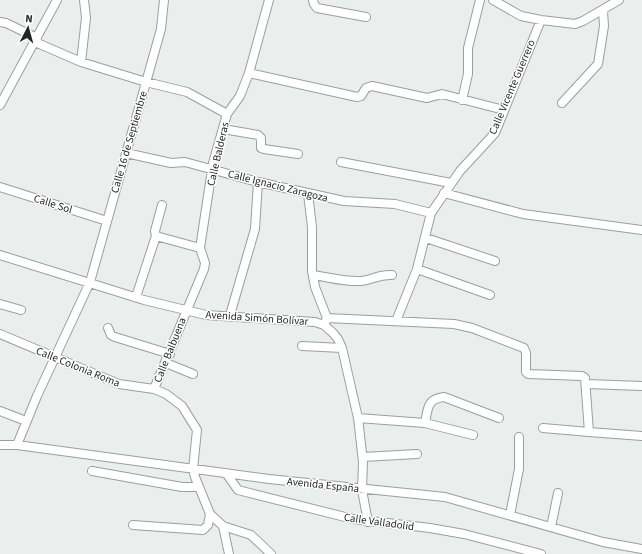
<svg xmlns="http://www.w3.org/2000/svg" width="642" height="554" font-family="'Source Sans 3',sans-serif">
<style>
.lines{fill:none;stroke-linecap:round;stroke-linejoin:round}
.minor-casing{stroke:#9b9f9d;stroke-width:10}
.minor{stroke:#fff;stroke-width:8}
.labels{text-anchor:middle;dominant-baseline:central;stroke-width:3;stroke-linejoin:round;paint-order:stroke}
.street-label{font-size:11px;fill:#252726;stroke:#fff}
</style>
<rect width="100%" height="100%" fill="#eaeeec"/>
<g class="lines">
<g class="minor-casing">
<path id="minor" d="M313 0 314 4 317 8 366 17
M493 0 521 16 541 20 575 24 583 21 619 0
M0 22 6 23 37 38
M35 42 81 62 146 82 187 92 227 114
M81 62 86 18 84 0
M249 73 357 97 361 96 366 88 372 86 427 98 442 94 504 110
M462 100 468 74V48L480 0
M562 103 598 64 604 26 603 11
M0 105 57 0
M223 129 258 135 261 138V148L264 149 298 154
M126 153 171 163 185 162 258 182 344 201 395 204 431 213
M341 162 451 183
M0 187 107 221
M444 193 523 214 642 230
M308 194 312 227V271L315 287 327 318 325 323
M162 205 155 231 156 236 200 248
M426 238 495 261
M0 255 144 300 206 315 315 322 324 325 333 333 338 339 342 348 358 418 363 462 362 490 368 522
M417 269 490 295
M313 275C328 277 345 282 361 281 373 280 378 274 392 275
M136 297 156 236
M0 304 21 310
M230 315 255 229 258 182
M327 318 454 324 472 328 524 348 526 353V372L528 374 582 376 585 378 589 432 642 436
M396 321 417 269 431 213 460 171 495 133 541 20
M108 328 111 335 115 337 170 354
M0 334 119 384 154 389 166 394 182 406 197 430 193 469 195 477 210 514 223 526 229 554
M302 346 342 348
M166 363 193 374
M587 384 642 386
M154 389 204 269 205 263 200 248 213 163 227 114 240 96 249 73 269 0
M0 411 26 421
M358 418 425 423 473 435
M425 423C428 408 427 399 444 397L499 418
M543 428 589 432
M0 445H17L269 479 445 497 603 542 642 549
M17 445 37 396 90 282 161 29 164 0
M363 457 417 454
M92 471 182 487H199
M226 473 238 490 353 519 430 528 464 534 541 554
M510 515 519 469V437
M133 525 203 530 208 525 210 514
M223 526 251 535 271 554
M551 527 558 493"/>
</g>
<use href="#minor" class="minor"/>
</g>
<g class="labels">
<g class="street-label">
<text transform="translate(512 87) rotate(-67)">Calle Vicente Guerrero</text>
<text transform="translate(129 142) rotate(-74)">Calle 16 de Septiembre</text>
<text transform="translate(218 154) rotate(-77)">Calle Balderas</text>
<text transform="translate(278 186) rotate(14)">Calle Ignacio Zaragoza</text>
<text transform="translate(53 204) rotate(18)">Calle Sol</text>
<text transform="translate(257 318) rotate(4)">Avenida Simón Bolívar</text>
<text transform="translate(170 350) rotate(-68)">Calle Balbuena</text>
<text transform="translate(78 367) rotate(22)">Calle Colonia Roma</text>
<text transform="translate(323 485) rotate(6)">Avenida España</text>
<text transform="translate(379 522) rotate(8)">Calle Valladolid</text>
</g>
</g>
<g transform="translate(28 28) rotate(6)" stroke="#ffffff" stroke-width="3" paint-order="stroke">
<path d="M0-3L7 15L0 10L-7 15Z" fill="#252726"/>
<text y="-6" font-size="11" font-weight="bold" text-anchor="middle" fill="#252726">N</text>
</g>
</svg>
